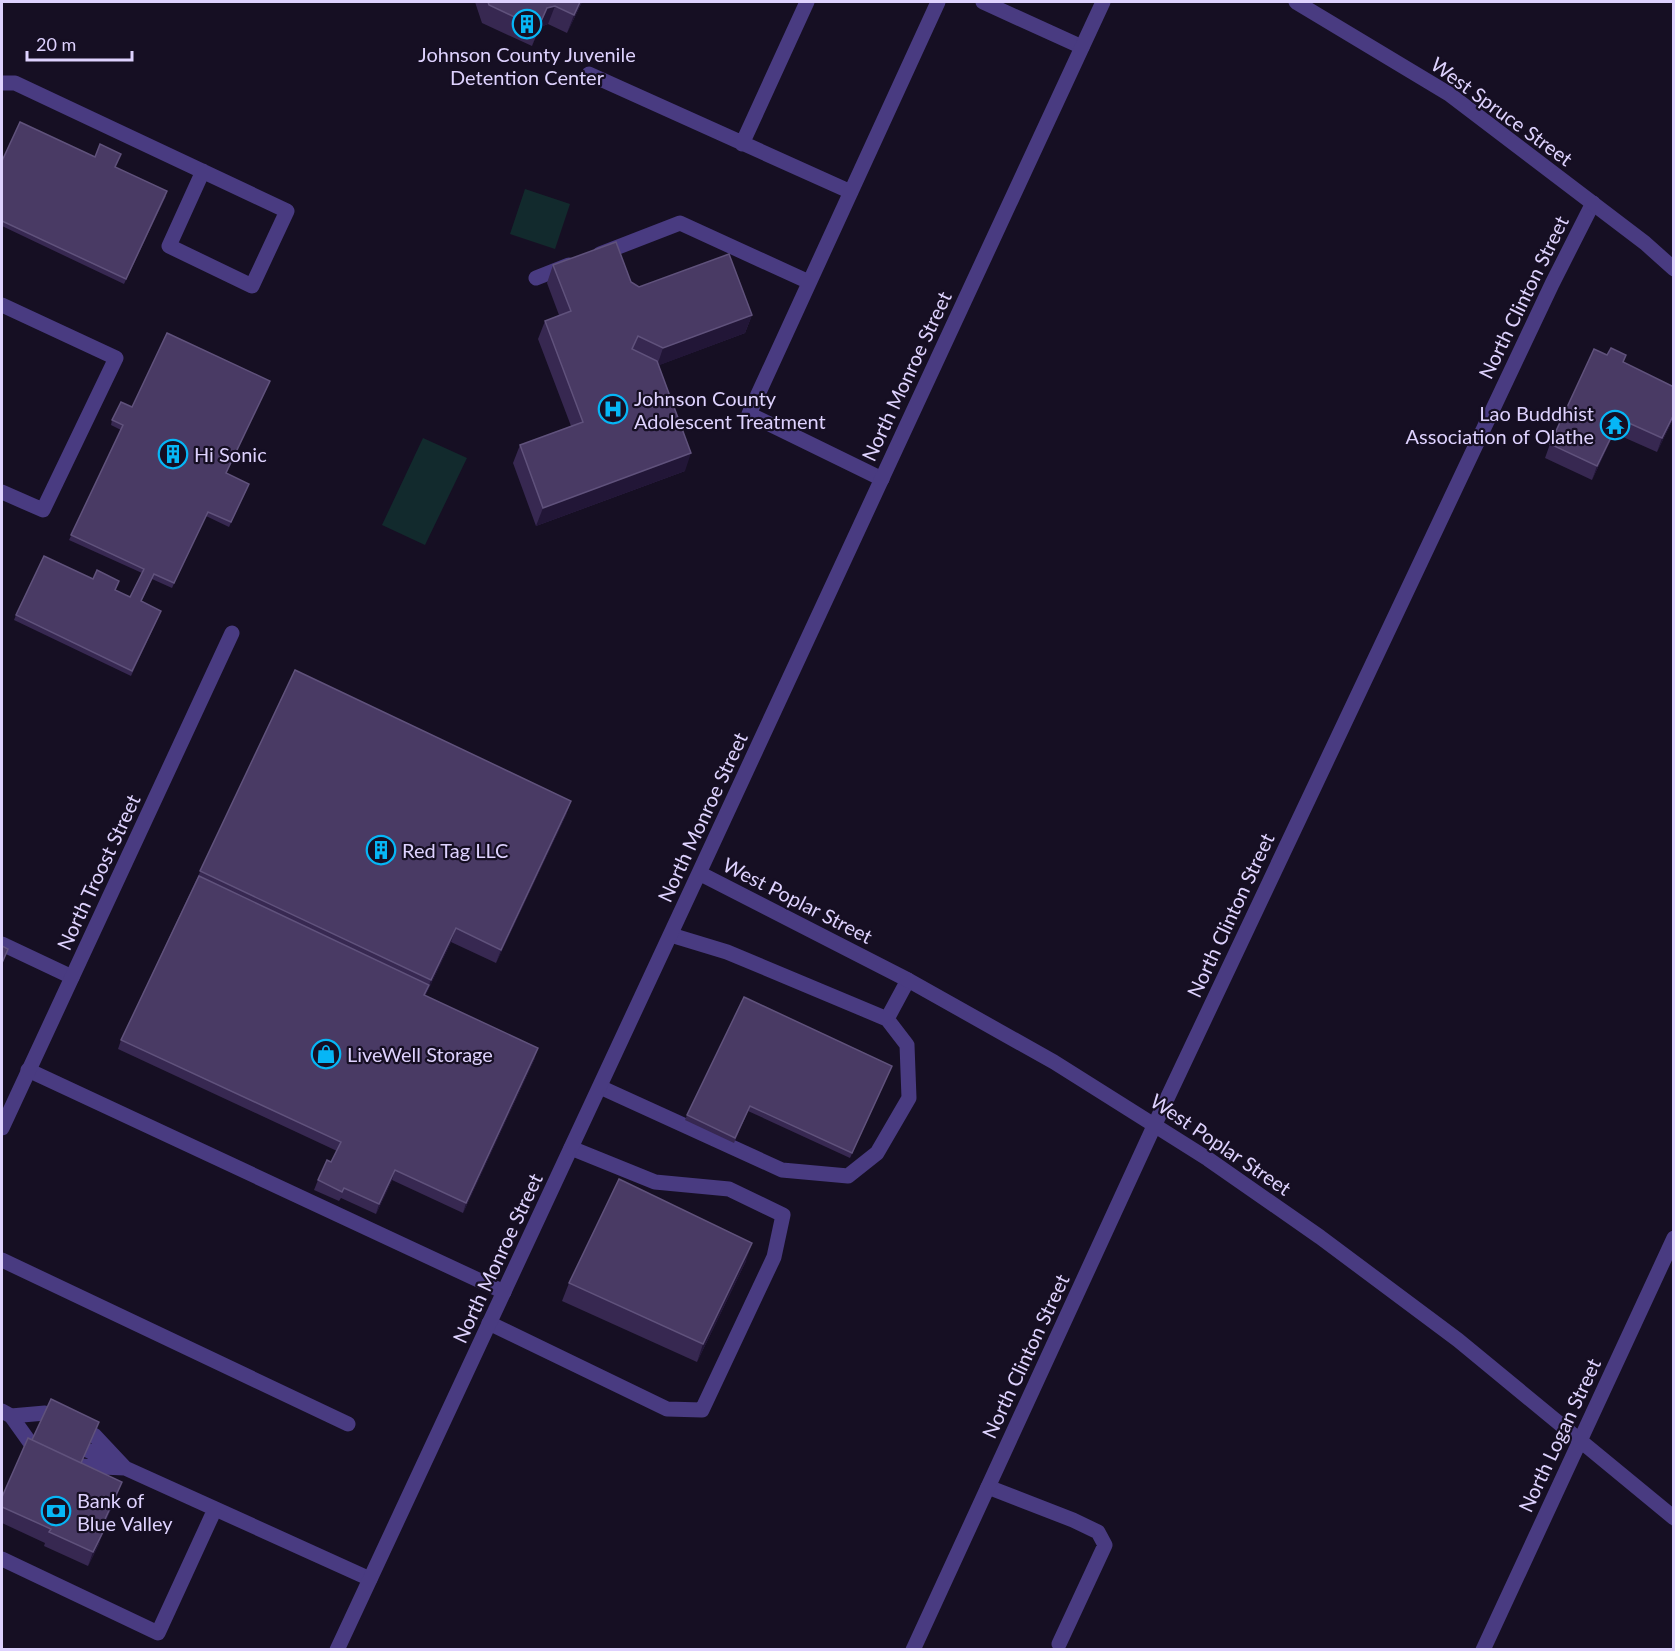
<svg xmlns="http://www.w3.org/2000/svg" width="1675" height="1651" font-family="Lato,sans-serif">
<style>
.green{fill:#122a2d}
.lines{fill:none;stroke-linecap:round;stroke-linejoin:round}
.service{stroke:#493b81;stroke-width:15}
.minor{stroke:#493b81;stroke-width:15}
.tertiary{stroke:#493b81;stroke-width:15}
.wall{fill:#372851}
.shaded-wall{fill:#221637}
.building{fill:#493a64;stroke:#60527c;stroke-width:1.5}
.labels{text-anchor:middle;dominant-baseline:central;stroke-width:4.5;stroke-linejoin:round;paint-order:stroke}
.poi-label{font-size:20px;fill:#ded2fe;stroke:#160f23;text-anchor:start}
.street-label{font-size:20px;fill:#ded2fe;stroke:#160f23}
</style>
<rect width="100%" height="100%" fill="#160f23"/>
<path class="green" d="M525 189 570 204 555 249 510 234Z
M423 438 467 458 425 545 382 525Z"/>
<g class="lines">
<path class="service" d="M983 2 1082 47
M589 74 851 192
M2 83H15L287 211 252 286 169 246 203 171
M742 144 807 2
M600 254 680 223 809 282
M536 278 569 265
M2 305 116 358 43 510 2 492
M882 479 749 414 938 2
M2 944 72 977
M887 1019 908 980
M28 1070 504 1292
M600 1087 782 1170 848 1176 877 1153 909 1098 907 1045 887 1019 727 952 671 935
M2 1260 348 1424
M489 1323 667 1409 702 1410 774 1257 783 1215 729 1189 655 1182 571 1148
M2 1411 11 1416 31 1444
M11 1416 45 1413
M94 1435 125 1468
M87 1450 117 1464
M79 1466 125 1468 370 1579
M988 1487 1073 1520 1098 1532 1105 1545 1059 1644
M2 1559 158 1633 215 1509"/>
<path class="minor" d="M699 873 908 980 1054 1062 1208 1159 1320 1237 1458 1340 1674 1518
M2 1128 232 633
M337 1650 699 873 1103 2
M913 1650 1155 1124 1552 284 1593 203
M1483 1650 1674 1238"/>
<path class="tertiary" d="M1296 2 1449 94 1645 243 1674 269"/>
</g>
<path class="wall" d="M475 2H582L567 33 548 24 540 27 532 46 482 23Z
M2 161 166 196 124 284 2 226Z
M553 265 631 282 639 287 752 315 745 333 659 365 685 471 536 526 513 463 520 445 571 426 538 339 545 321 559 315 547 283Z
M1623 363 1674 387V417L1657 452 1614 433 1592 480 1545 458 1550 444Z
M270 381 226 473 247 489 229 527 206 516 172 588 152 579 141 602 159 616 131 676 14 620 16 615 115 590 130 597 142 573 69 540 121 430 111 425 112 420 132 407Z
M295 670 571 801 566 815 496 963 451 942 425 996 535 1058 463 1213 392 1180 376 1214 341 1198 339 1201 314 1190 318 1180 331 1162 337 1151 118 1049 121 1040Z
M890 1071 850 1158 748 1111 734 1143 685 1120 687 1115Z
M746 1261 697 1362 562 1301 569 1283Z
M81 1463 117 1496 102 1529 99 1544 88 1566 44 1546 45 1543 2 1523V1497Z"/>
<path class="shaded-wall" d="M580 2H582L567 33 574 15Z
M555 6 548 24 540 27 532 46 547 8Z
M752 315 745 333 657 366 663 348Z
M1674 414V417L1657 452 1662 438Z
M1620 419 1614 433 1592 480 1597 466Z
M691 453 685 471 536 526 543 508Z
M571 801 566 815 496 963 501 950Z
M456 928 451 942 421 1005 431 980Z
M538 1048 535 1058 463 1213 466 1203Z
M395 1170 392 1180 376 1214 379 1204Z
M752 1243 746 1261 697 1362 703 1344Z
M122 1482 117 1496 96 1542 101 1528Z
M104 1530 99 1544 88 1566 93 1552Z"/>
<path class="building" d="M488 2H580L574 15 555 6 547 8 538 28 489 5Z
M20 122 95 157 100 144 121 154 115 167 167 191 126 279 2 221V161Z
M616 242 631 282 639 287 729 254 752 315 663 348 638 336 632 349 657 361 691 453 543 508 520 445 583 422 545 321 571 311 553 265Z
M167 333 270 381 226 473 249 484 231 522 208 512 174 583 154 574 141 601 161 611 132 671 16 615 44 556 93 579 97 570 119 581 115 590 130 597 144 569 71 535 123 425 112 420 121 402 132 407Z
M1611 348 1626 355 1623 362 1674 387V414L1662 438 1620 419 1597 466 1550 444 1594 349 1607 355Z
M295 670 571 801 501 950 456 928 431 980 200 871Z
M199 876 429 985 424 995 538 1048 466 1203 395 1170 379 1204 344 1188 342 1192 318 1180 327 1160 331 1162 341 1142 121 1040Z
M2 946 8 949 2 963Z
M744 997 892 1066 852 1153 750 1106 735 1138 687 1115Z
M619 1179 752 1243 703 1344 569 1283Z
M51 1399 99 1422 81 1463 32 1440Z
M28 1438 122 1482 101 1528 104 1530 93 1552 49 1532 51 1529 2 1507V1497Z"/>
<defs>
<g id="building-ring" transform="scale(1.5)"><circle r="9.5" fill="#160f23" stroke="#06b6f6" stroke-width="1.5"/><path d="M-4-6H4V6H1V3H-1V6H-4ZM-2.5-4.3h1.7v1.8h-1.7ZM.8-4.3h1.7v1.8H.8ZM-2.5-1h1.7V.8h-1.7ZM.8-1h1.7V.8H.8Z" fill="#06b6f6"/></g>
<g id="hospital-ring" transform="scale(1.5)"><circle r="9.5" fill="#160f23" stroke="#06b6f6" stroke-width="1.5"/><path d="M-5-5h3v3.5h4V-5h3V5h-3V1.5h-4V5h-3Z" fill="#06b6f6"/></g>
<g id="temple-ring" transform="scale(1.5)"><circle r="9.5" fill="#160f23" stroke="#06b6f6" stroke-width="1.5"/><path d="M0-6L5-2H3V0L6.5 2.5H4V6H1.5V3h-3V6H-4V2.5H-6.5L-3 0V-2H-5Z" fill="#06b6f6"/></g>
<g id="shop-ring" transform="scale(1.5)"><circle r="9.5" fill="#160f23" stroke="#06b6f6" stroke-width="1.5"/><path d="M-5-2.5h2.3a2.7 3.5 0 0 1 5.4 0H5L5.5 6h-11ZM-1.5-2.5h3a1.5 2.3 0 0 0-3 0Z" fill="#06b6f6"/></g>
<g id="bank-ring" transform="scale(1.5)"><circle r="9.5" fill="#160f23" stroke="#06b6f6" stroke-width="1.5"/><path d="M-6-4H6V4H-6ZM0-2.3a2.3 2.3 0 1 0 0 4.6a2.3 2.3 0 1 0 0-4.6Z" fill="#06b6f6"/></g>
</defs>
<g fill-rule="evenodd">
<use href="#building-ring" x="527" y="24"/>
<use href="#hospital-ring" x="613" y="409"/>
<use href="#temple-ring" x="1615" y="425"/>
<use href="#building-ring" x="173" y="454"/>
<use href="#building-ring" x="381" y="850"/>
<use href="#shop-ring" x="326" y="1054"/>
<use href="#bank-ring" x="56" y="1511"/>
</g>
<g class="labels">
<g class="poi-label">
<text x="527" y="54" text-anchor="middle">Johnson County Juvenile<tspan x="527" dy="23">Detention Center</tspan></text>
<text x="634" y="398">Johnson County<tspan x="634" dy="23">Adolescent Treatment</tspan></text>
<text x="1594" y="413" text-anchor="end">Lao Buddhist<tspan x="1594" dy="23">Association of Olathe</tspan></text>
<text x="194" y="454">Hi Sonic</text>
<text x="402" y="850">Red Tag LLC</text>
<text x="347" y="1054">LiveWell Storage</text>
<text x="77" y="1500">Bank of<tspan x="77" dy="23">Blue Valley</tspan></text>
</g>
<g class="street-label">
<text transform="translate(1502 111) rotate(36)">West Spruce Street</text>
<text transform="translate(1523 297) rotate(-64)">North Clinton Street</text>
<text transform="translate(906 376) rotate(-65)">North Monroe Street</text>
<text transform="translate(702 817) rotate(-65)">North Monroe Street</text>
<text transform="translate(98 872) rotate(-65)">North Troost Street</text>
<text transform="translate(798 900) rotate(27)">West Poplar Street</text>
<text transform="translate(1230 915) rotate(-65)">North Clinton Street</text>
<text transform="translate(1221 1144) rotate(34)">West Poplar Street</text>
<text transform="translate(497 1258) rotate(-65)">North Monroe Street</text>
<text transform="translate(1025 1356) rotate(-65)">North Clinton Street</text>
<text transform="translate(1559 1435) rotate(-65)">North Logan Street</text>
</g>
</g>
<rect width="1675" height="1651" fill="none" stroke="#ded2fe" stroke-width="6"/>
<path d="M27 51v9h105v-9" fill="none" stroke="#ded2fe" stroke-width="3"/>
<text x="36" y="51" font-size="18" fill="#ded2fe" stroke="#160f23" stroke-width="4.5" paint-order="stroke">20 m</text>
</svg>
